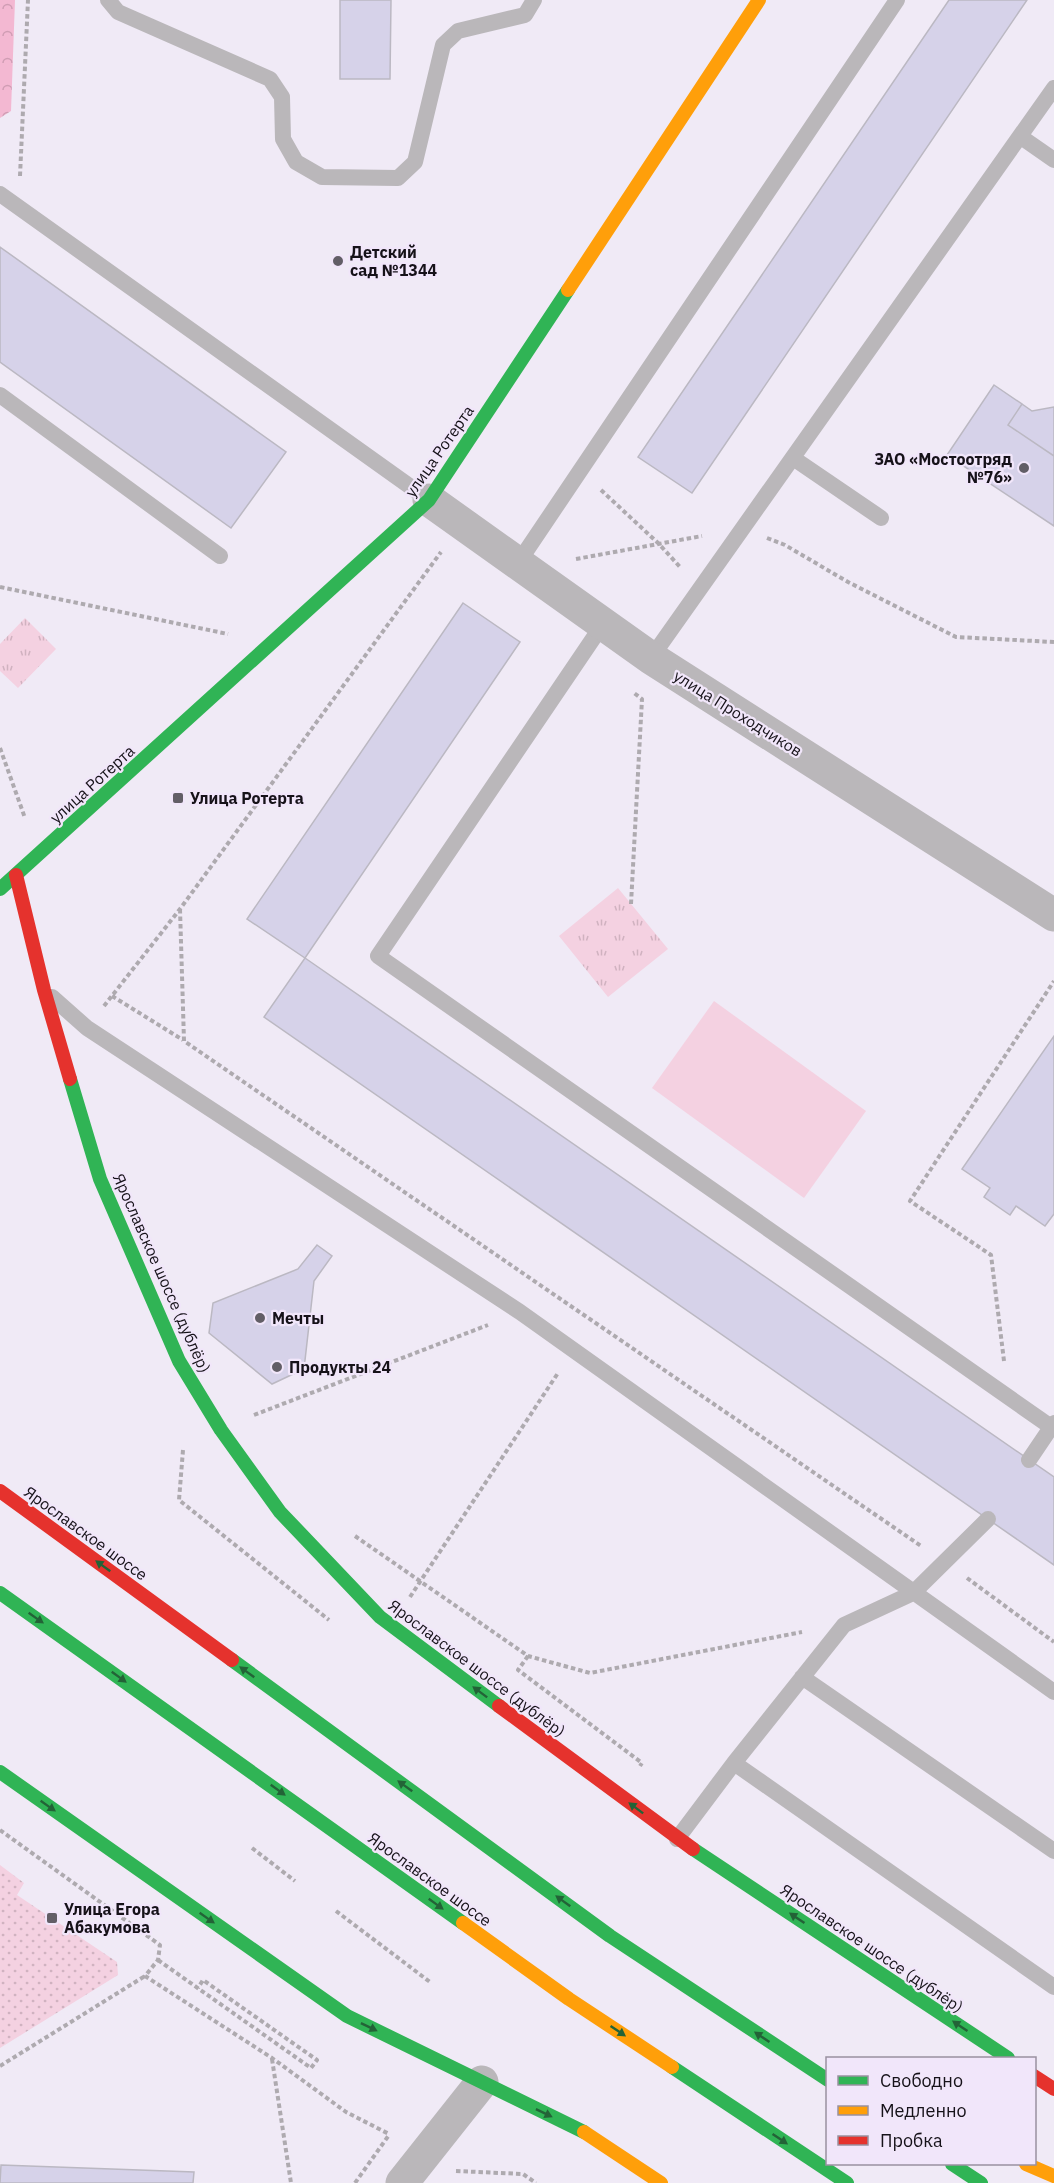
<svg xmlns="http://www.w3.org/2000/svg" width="1054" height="2183" font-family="'IBM Plex Sans',sans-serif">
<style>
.grass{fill:url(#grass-dots)}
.forest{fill:url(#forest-crowns)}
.park{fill:url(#park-tufts)}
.garden{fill:#f4d1e1}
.building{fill:#d6d2e9;stroke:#bbb8c2;stroke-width:1.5}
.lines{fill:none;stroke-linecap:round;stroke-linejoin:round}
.path{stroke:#aeaaaf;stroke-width:4;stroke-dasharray:4.5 3;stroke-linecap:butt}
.lane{stroke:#bab7ba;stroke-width:16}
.street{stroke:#bab7ba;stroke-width:33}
.fast{stroke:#30b455;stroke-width:14}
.slow{stroke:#ff9f0a;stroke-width:14}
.jam{stroke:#e5322d;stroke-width:14}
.oneway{fill:#236337}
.poi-dot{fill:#625e66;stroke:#f1e6fa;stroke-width:2}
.labels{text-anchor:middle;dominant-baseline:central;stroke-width:4.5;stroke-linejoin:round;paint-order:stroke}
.poi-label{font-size:16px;font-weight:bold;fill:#161219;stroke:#f1e6fa;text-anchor:start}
.street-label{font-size:16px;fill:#161219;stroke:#f1e6fa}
</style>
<defs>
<pattern id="grass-dots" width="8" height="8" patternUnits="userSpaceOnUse" patternTransform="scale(1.5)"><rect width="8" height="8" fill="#f4d1e1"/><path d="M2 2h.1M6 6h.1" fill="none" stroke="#d0b2c0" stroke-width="1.8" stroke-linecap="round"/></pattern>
<pattern id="forest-crowns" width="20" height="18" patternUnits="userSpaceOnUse" patternTransform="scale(1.5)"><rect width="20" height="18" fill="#f3b8d2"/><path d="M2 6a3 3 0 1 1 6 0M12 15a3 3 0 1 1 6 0" fill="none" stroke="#d09db4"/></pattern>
<pattern id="park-tufts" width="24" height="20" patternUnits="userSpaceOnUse" patternTransform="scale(1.5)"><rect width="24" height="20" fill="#f4d1e1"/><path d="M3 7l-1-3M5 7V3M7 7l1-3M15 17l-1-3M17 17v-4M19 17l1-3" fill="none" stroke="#d0b2c0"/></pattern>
</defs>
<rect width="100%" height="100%" fill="#f0eaf6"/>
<path class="grass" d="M0 1865 24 1883 17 1895 117 1962 118 1975 0 2048Z"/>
<path class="forest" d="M0 0H15L11 111 0 118Z"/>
<path class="park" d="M25 618 56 649 18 688 0 671V644Z
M618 888 668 949 608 997 559 936Z"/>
<path class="garden" d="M714 1001 866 1111 804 1198 652 1088Z"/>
<path class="building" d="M340 0H391L390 79H340Z
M949 0H1027L692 493 638 457Z
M0 247 286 452 231 528 0 362Z
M994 385 1022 404 1008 425 1054 456V526L947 455Z
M1022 404 1032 411 1054 407V456L1008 425Z
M463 603 520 642 305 958 247 919Z
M305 958 1054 1477V1565L264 1017Z
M1054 1036V1214L1045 1226 1016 1206 1010 1215 984 1197 990 1188 962 1169Z
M317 1245 332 1256 314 1281 304 1369 272 1384 209 1333 213 1303 298 1269Z
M1 2165 194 2172 193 2183H0Z"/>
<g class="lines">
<path class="path" d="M20 176 28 0
M601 490 658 543 681 568
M767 538 785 545 848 582 956 637 1054 642
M576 559 702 536
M0 587 228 634
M0 748 25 818
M631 904 642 699 634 693
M180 909 184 1041 921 1546
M112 996 183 1040
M104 1006 180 909 441 552
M1004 1361 991 1255 910 1201 1054 981
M254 1415 488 1325
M183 1450 179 1500 329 1620
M355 1536 528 1656 590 1673 802 1632
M967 1578 1054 1642
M410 1597 558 1373
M528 1656 518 1670 642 1763 640 1766
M0 1830 160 1945 158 1960 145 1976 272 2058 346 2112 389 2134
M252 1848 295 1881
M336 1911 430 1982
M158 1960 311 2068 317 2060 203 1980 198 1988
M272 2059 291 2183
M0 2066 145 1976
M456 2171 523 2174 536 2183
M355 2183 389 2135"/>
<path class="lane" d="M108 0 118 12 270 79 282 97 283 139 296 162 322 177 398 178 415 162 443 45 458 31 525 15 534 0
M1021 137 1054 160
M0 194 429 500
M0 395 220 556
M793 458 881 518
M518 563 897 0
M603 624 378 956 1054 1429
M651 658 1054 88
M52 997 87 1028 520 1312 1054 1692
M1029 1460 1054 1423
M802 1677 1054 1851
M734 1763 1054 1987
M677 1839 734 1763 844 1625 913 1593 988 1519"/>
<path class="street" d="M429 500 651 658 1054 915
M402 2183 482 2082"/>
<path class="fast" d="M0 889 429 500 568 290
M70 1079 100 1179 179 1361 221 1430 280 1512 380 1617 499 1706
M0 1593 463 1923
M232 1660 610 1936 828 2080
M0 1772 347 2016 584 2132
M693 1849 1008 2058
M672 2067 847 2183
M952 2164 981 2183"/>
<path class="slow" d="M568 290 759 0
M463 1923 569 1999 672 2067
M584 2132 661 2183
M1026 2164 1054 2176"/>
<path class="jam" d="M16 875 44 990 70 1079
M0 1491 232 1660
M499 1706 693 1849
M1034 2076 1054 2089"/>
</g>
<defs><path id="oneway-solid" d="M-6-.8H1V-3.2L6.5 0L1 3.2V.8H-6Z" transform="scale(1.5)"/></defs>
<g class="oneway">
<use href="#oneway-solid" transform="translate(103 1566) rotate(-144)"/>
<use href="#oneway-solid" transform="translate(36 1618) rotate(35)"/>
<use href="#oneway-solid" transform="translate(247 1672) rotate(-144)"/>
<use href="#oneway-solid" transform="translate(119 1677) rotate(36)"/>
<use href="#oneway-solid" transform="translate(480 1692) rotate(-143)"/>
<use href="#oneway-solid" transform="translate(405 1786) rotate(-144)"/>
<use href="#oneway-solid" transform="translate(278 1790) rotate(36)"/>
<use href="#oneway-solid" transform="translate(48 1806) rotate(35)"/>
<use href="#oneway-solid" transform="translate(636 1808) rotate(-143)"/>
<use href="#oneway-solid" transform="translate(563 1901) rotate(-144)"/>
<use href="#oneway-solid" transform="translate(436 1904) rotate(36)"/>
<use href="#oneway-solid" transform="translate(207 1918) rotate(35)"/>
<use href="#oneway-solid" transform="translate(797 1918) rotate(-146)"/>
<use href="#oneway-solid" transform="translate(960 2026) rotate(-146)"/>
<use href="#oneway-solid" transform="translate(369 2027) rotate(26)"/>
<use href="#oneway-solid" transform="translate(618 2031) rotate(34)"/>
<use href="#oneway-solid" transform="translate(762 2037) rotate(-146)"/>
<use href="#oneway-solid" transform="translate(544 2113) rotate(26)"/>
<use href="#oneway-solid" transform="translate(780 2139) rotate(34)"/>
</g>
<g class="poi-dot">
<circle cx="338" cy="261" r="6"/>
<circle cx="1024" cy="468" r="6"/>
<rect x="172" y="792" width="12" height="12" rx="3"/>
<circle cx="260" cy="1318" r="6"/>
<circle cx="277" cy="1367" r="6"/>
<rect x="46" y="1912" width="12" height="12" rx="3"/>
</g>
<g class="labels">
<g class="poi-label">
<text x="350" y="252">Детский<tspan x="350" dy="18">сад №1344</tspan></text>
<text x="1012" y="459" text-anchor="end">ЗАО «Мостоотряд<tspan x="1012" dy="18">№76»</tspan></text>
<text x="190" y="798">Улица Ротерта</text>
<text x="272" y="1318">Мечты</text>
<text x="289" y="1367">Продукты 24</text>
<text x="64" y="1909">Улица Егора<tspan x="64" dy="18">Абакумова</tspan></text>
</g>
<g class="street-label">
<text transform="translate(439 451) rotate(-55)">улица Ротерта</text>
<text transform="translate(738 713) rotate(32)">улица Проходчиков</text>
<text transform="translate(92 784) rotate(-42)">улица Ротерта</text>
<text transform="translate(162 1273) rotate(66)">Ярославское шоссе (дублёр)</text>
<text transform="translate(86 1533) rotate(36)">Ярославское шоссе</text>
<text transform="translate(477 1668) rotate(37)">Ярославское шоссе (дублёр)</text>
<text transform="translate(430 1879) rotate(36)">Ярославское шоссе</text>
<text transform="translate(872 1948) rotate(34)">Ярославское шоссе (дублёр)</text>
</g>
</g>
<rect x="826" y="2057" width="210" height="108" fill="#f1e6fa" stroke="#9991a0" stroke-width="1.5"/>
<rect x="838" y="2076" width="30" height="9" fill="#30b455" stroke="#9991a0" stroke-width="1.5"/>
<text x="880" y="2087" font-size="18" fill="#161219">Свободно</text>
<rect x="838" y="2106" width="30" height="9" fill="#ff9f0a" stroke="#9991a0" stroke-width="1.5"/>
<text x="880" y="2117" font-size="18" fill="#161219">Медленно</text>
<rect x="838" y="2136" width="30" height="9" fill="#e5322d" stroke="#9991a0" stroke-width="1.5"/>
<text x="880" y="2147" font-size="18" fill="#161219">Пробка</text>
</svg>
